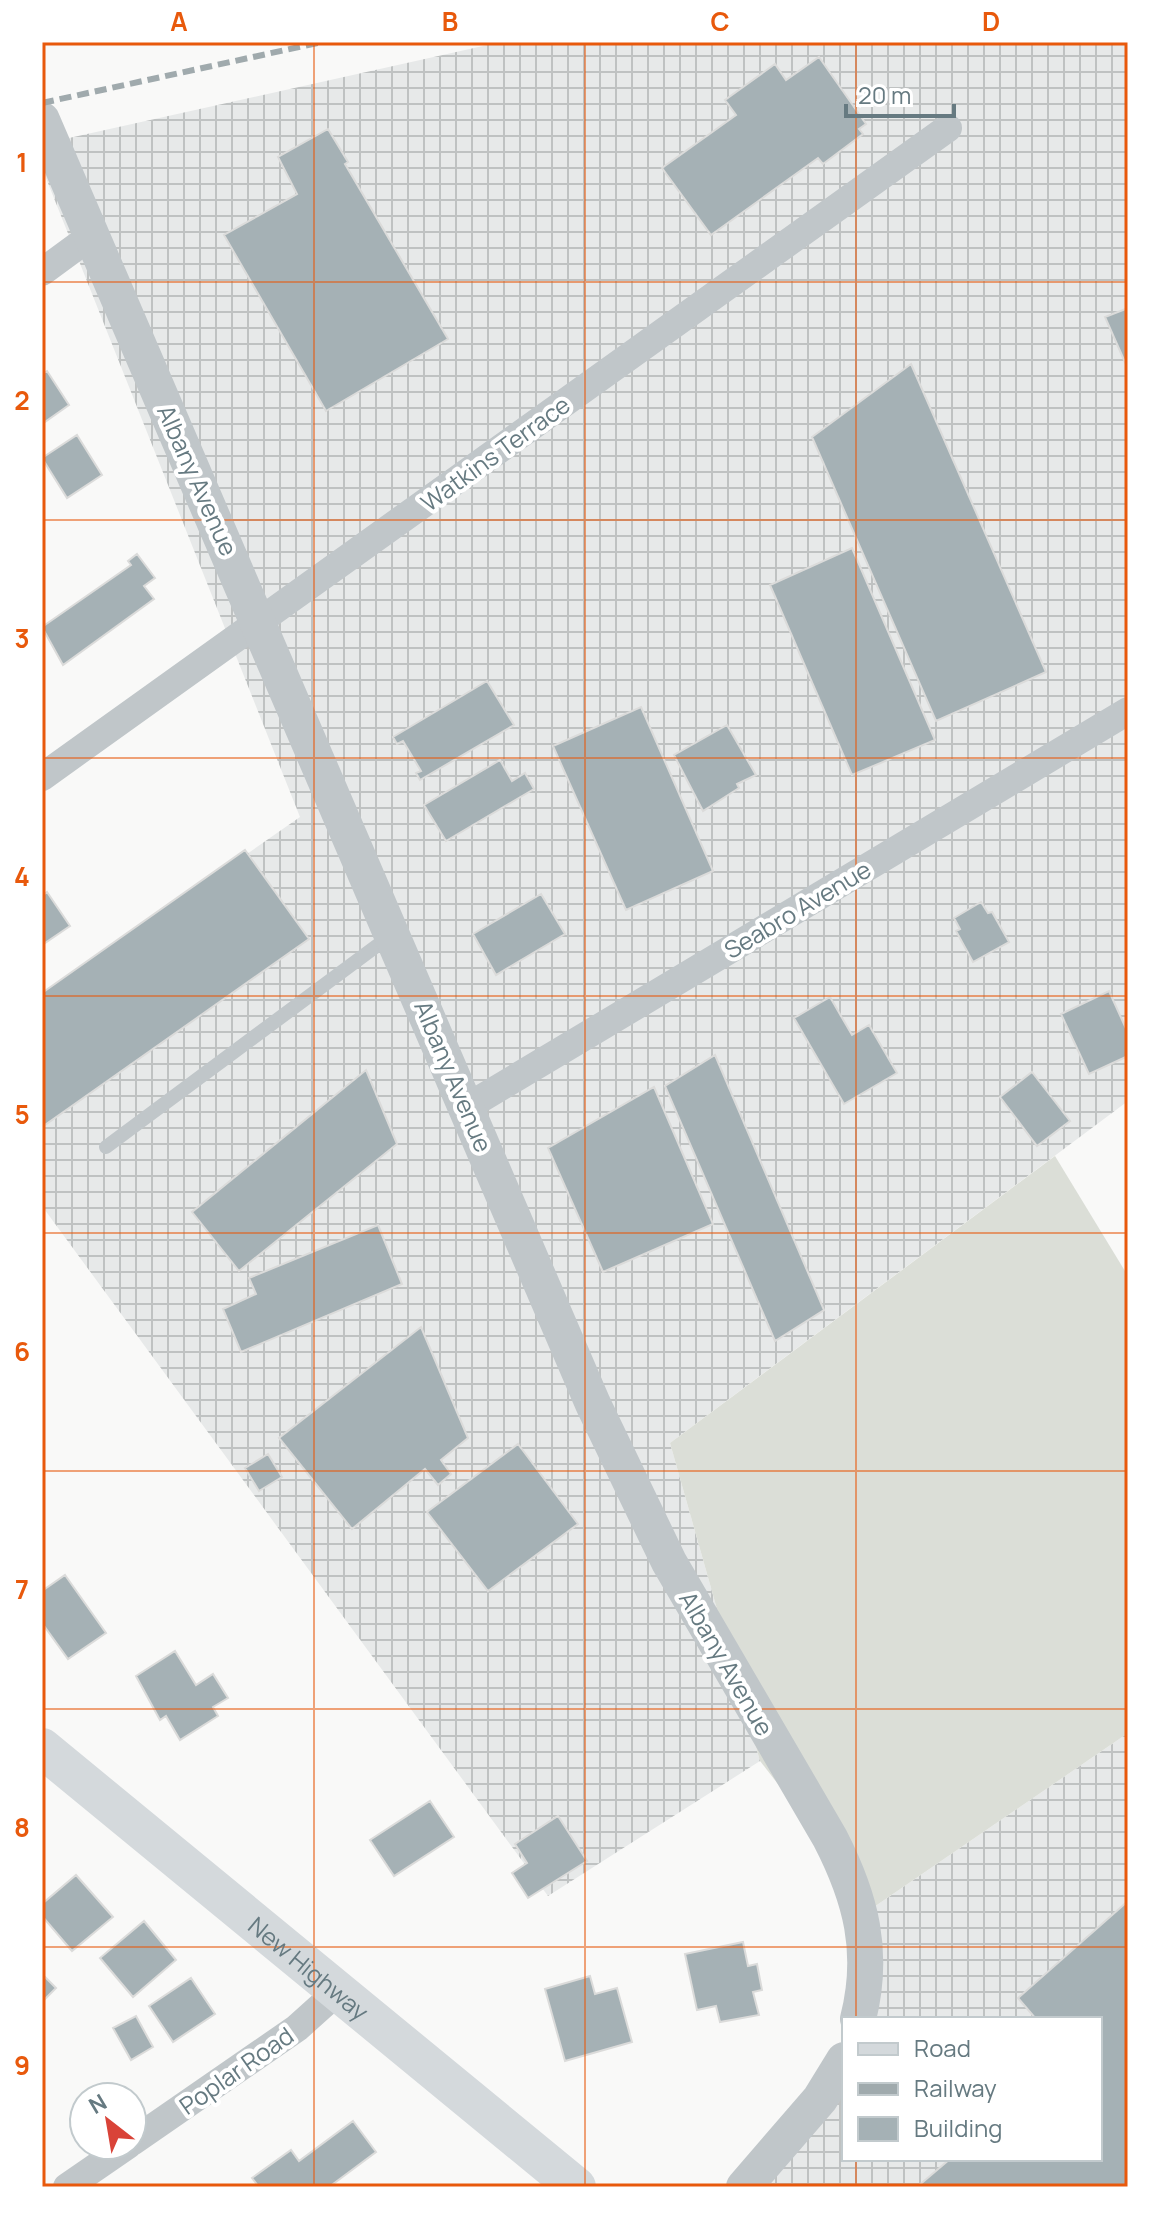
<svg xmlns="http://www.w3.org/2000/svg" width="1170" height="2229" font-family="Manrope,sans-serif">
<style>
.industrial{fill:url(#industrial-grid)}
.grass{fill:#dbded7}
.building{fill:#a5b1b5;stroke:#dbdbda;stroke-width:2}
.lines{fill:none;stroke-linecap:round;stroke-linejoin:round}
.service{stroke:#c0c6c9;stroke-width:14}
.minor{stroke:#c0c6c9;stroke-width:28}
.tertiary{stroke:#c0c6c9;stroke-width:36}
.secondary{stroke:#d4d9dc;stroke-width:40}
.rail{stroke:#a0aaad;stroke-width:6;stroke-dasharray:12 6;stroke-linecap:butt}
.grid{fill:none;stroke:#e8590c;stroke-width:2;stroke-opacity:0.55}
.labels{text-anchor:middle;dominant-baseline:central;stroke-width:8;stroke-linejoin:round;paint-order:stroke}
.street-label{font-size:24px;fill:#667a81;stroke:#fff}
.neatline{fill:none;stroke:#e8590c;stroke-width:3}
.grid-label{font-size:26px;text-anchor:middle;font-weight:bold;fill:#e8590c}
</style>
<defs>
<pattern id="industrial-grid" width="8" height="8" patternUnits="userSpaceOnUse" patternTransform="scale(2)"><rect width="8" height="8" fill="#e7e9e9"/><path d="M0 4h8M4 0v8" fill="none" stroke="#bfc2c2"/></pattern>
</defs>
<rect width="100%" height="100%" fill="#f9f9f8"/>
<path class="industrial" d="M501 42H1128V1101L670 1443 760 1761 548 1896 42 1206V997L300 817 42 168V144Z
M1128 1733V2187H760L844 2084V2159H1100V2019H866L874 1907Z"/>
<path class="grass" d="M1055 1156 1128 1276V1733L874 1907 760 1761 670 1443Z"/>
<path class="building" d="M819 57 866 124 859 129 863 134 823 164 818 158 711 235 662 168 736 115 725 100 775 64 786 80Z
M328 129 348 162 345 164 448 339 326 411 224 235 297 194 278 157Z
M1128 308V369L1105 317Z
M911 364 1046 672 936 721 812 437Z
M47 371 69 405 42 424V374Z
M77 435 102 475 67 498 42 458Z
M852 548 935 740 852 775 770 585Z
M137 554 155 578 144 586 154 599 63 665 42 627 131 565 128 561Z
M487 681 514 725 420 780 416 773 421 771 403 741 397 744 393 737Z
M641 707 713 871 626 910 553 746Z
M727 725 756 775 737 784 739 788 703 811 674 755Z
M500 760 512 781 525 773 534 789 446 841 424 805Z
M245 850 309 939 42 1127V993Z
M47 892 70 926 42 945V896Z
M541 894 565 934 496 975 473 934Z
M981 902 988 913 992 912 1009 942 973 962 956 931 960 929 954 918Z
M1109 991 1128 1033V1056L1089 1074 1061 1014Z
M830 997 852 1035 869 1025 897 1073 844 1104 794 1018Z
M715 1055 824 1310 775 1341 665 1086Z
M366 1070 397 1144 239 1271 192 1212Z
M1032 1072 1070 1121 1037 1146 1000 1097Z
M654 1087 713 1224 603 1272 548 1148Z
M378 1225 402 1284 241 1352 223 1309 256 1294 249 1278Z
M421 1327 468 1438 441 1460 451 1474 438 1485 425 1469 352 1529 279 1438Z
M518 1444 578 1524 488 1591 427 1512Z
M268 1454 282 1477 259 1491 245 1468Z
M65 1575 106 1633 68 1659 42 1623V1591Z
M175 1651 196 1685 213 1674 228 1698 213 1707 218 1716 180 1740 166 1716 160 1720 136 1676Z
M430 1801 454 1837 394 1876 370 1840Z
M558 1816 587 1861 528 1898 512 1873 527 1863 515 1844Z
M76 1875 113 1917 72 1951 42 1916V1904Z
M1128 1901V2187H917L950 2159H1100V2019H1036L1018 1998Z
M144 1921 176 1960 133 1997 100 1958Z
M743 1942 748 1966 757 1964 762 1990 753 1992 759 2015 720 2022 716 2006 697 2010 685 1954Z
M42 1974 56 1988 42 2002Z
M590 1976 595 1994 617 1988 632 2042 565 2061 545 1989Z
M191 1978 215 2014 173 2042 149 2006Z
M136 2016 153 2047 131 2060 113 2028Z
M353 2121 376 2152 329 2187H259L252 2178 291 2150 299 2161Z"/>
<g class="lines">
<path class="service" d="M106 1147 390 936"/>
<path class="minor" d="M42 272 91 236
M42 777 948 128
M467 1107 1128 711
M132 2142 297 2028 337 1992
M67 2187 128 2145"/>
<path class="tertiary" d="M42 120 593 1404 669 1562 830 1838C861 1898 875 1952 858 2019
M744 2187 820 2099 844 2060"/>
<path class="secondary" id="s1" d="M42 1748 576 2187"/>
<path class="rail" d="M42 103 322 42"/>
</g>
<path class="grid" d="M314 42V2187M585 42V2187M856 42V2019M42 282H1128M42 520H1128M42 758H1128M42 996H1128M42 1233H1128M42 1471H1128M42 1709H1128M42 1947H1128M856 2159V2187"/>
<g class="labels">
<g class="street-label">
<text transform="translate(495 453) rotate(-36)">Watkins Terrace</text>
<text transform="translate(198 480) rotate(66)">Albany Avenue</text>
<text transform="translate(797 909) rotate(-31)">Seabro Avenue</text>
<text transform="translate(454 1076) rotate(67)">Albany Avenue</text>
<text transform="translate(727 1663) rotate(60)">Albany Avenue</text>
<text stroke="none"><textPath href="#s1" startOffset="346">New Highway</textPath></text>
<text transform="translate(236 2070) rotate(-35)">Poplar Road</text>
</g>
</g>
<rect width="1170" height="2229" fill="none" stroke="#ffffff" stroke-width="88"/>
<rect x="842" y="2017" width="260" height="144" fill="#ffffff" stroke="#c2cacd" stroke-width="2"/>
<rect x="858" y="2043" width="40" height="12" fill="#d4d9dc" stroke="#c2cacd" stroke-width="2"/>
<text x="914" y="2057" font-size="24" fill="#667a81">Road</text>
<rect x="858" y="2083" width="40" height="12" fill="#a0aaad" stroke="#c2cacd" stroke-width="2"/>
<text x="914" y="2097" font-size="24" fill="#667a81">Railway</text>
<rect x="858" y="2117" width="40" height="24" fill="#a5b1b5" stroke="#c2cacd" stroke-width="2"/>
<text x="914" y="2137" font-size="24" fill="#667a81">Building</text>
<g transform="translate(108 2121) rotate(329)"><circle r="38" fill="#ffffff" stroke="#c2cacd" stroke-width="2"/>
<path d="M0-6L14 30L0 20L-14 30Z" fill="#d94338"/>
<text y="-12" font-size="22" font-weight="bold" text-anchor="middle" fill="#667a81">N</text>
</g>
<path d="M846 104v12h108v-12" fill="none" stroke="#667a81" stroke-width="4"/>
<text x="858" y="104" font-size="24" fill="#667a81" stroke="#ffffff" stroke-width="6" paint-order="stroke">20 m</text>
<rect x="44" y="44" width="1082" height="2141" class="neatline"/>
<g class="grid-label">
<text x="179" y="31">A</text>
<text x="450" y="31">B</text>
<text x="720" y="31">C</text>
<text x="991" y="31">D</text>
<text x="22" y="172">1</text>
<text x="22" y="410">2</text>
<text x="22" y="648">3</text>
<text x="22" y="886">4</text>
<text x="22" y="1124">5</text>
<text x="22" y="1361">6</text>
<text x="22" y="1599">7</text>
<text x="22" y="1837">8</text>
<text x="22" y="2075">9</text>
</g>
</svg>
